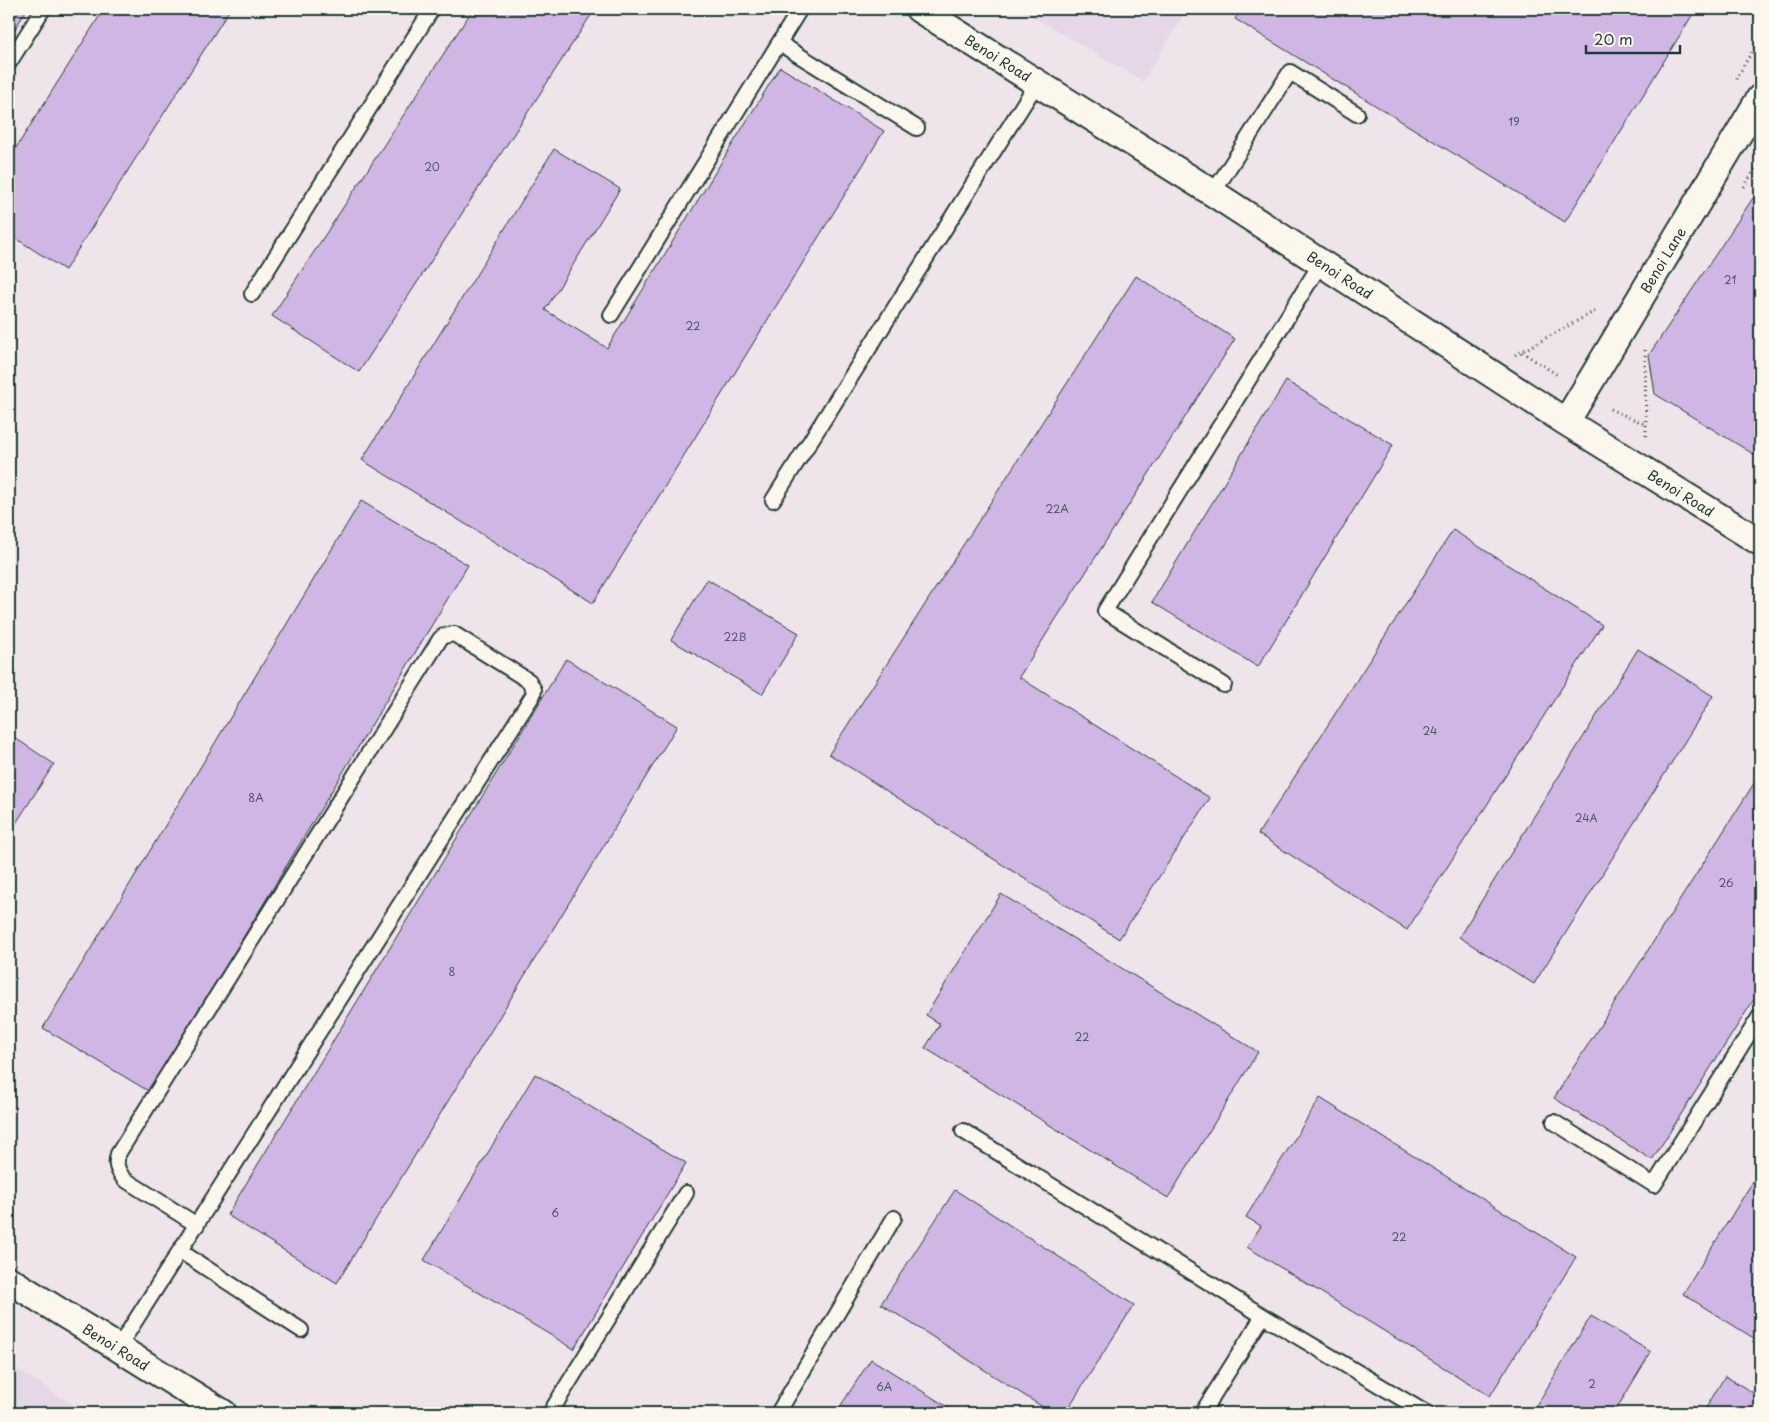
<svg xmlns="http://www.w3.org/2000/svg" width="1769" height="1422" font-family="'Playpen Sans',sans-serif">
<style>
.built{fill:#e5d6e8}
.building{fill:#d0b6e5;stroke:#1f3d34}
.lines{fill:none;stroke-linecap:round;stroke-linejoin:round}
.service-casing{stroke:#1f3d34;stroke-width:18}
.minor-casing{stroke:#1f3d34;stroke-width:30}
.path{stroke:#1f3d34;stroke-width:3;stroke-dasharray:1 4;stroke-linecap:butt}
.service{stroke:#fbf7ec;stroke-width:14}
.minor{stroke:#fbf7ec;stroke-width:26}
.labels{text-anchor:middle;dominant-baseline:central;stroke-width:4.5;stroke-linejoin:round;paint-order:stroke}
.number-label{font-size:11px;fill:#4b5b60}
.street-label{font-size:14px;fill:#1f3d34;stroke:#fbf7ec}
</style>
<rect width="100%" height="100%" fill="#eee4ea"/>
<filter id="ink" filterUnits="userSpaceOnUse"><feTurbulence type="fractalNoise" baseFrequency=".02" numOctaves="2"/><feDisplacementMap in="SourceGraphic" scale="10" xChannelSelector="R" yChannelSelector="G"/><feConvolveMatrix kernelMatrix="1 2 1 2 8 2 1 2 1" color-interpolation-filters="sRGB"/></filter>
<g filter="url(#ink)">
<path class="built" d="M1020 9H1187L1143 81Z
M9 1364 86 1413H9Z"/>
<path class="building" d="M9 9H27L9 39Z
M104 9H230L65 270 9 234V159Z
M473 9H582L591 15 359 372 272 316Z
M1241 9H1696L1565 222 1235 19Z
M780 67 884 131 593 603 362 460 554 149 620 189 545 310 607 348Z
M1753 198 1760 203V458L1655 394 1649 355Z
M1136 276 1235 339 1019 677 1210 798 1119 939 829 754Z
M1286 381 1393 445 1258 667 1152 602Z
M361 501 468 565 150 1092 43 1028Z
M1453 530 1602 625 1407 930 1258 834Z
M707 579 799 633 762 694 671 640Z
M1638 649 1713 696 1534 984 1459 937Z
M566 659 677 726 337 1283 227 1215Z
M9 734 54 764 9 834Z
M1760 774V990L1652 1160 1554 1098Z
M1001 894 1258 1052 1168 1198 925 1048 940 1024 926 1015Z
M535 1074 686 1163 574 1349 424 1260Z
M1320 1098 1576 1257 1490 1396 1247 1247 1261 1226 1246 1217Z
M1760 1170V1342L1683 1294Z
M955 1190 1134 1305 1065 1413H1052L881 1304Z
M1591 1316 1651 1352 1614 1413H1532Z
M871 1359 957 1413H836Z
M1725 1376 1760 1397V1413H1703Z"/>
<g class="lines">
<g class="service-casing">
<path id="service" d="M779 43 917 128
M9 63 43 9
M1213 193 1290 72 1357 114
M252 294 432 9
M611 315 800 9
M773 500 1037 83
M1224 685 1105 611 1321 263
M1554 1122 1654 1185 1760 1016
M963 1131 1263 1316 1426 1413
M180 1251 301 1330
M118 1348 533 695 534 690 529 681 454 634 443 636 440 639 118 1154C115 1164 117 1170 124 1179L197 1225
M550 1413 686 1193
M778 1413 894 1218
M1202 1413 1263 1316"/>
</g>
<g class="minor-casing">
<path id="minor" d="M919 9 1213 193 1566 422 1760 542
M1566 422 1760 98
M9 1280 223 1413"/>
</g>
<path class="path" d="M1736 79 1760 38
M1744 187 1760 161
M1645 350 1646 438
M1522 352 1559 376
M1515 355 1597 310
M1610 409 1647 425"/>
<use href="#service" class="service"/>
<use href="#minor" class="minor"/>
</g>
</g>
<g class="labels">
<g class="number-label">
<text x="1514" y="121">19</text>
<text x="432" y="166">20</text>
<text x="1730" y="279">21</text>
<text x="693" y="325">22</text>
<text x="1057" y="508">22A</text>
<text x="735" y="636">22B</text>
<text x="1430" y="730">24</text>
<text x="256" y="797">8A</text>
<text x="1586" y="817">24A</text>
<text x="1726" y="882">26</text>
<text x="452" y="971">8</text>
<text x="1082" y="1036">22</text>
<text x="555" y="1212">6</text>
<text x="1399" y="1236">22</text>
<text x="1592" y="1383">2</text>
<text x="884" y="1386">6A</text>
</g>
<g class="street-label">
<text transform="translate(998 58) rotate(32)">Benoi Road</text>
<text transform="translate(1663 260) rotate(-59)">Benoi Lane</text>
<text transform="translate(1340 275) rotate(33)">Benoi Road</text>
<text transform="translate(1681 493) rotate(32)">Benoi Road</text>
<text transform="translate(116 1347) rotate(32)">Benoi Road</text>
</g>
</g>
<rect width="1769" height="1422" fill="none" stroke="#fbf7ec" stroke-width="30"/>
<rect x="15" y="15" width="1739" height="1392" fill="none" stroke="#1f3d34" stroke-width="2" filter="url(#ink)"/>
<path d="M1586 45v8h94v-8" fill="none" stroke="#1f3d34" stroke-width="2.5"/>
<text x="1594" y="45" font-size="15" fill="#1f3d34" stroke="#fbf7ec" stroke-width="4" paint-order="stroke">20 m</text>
</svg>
